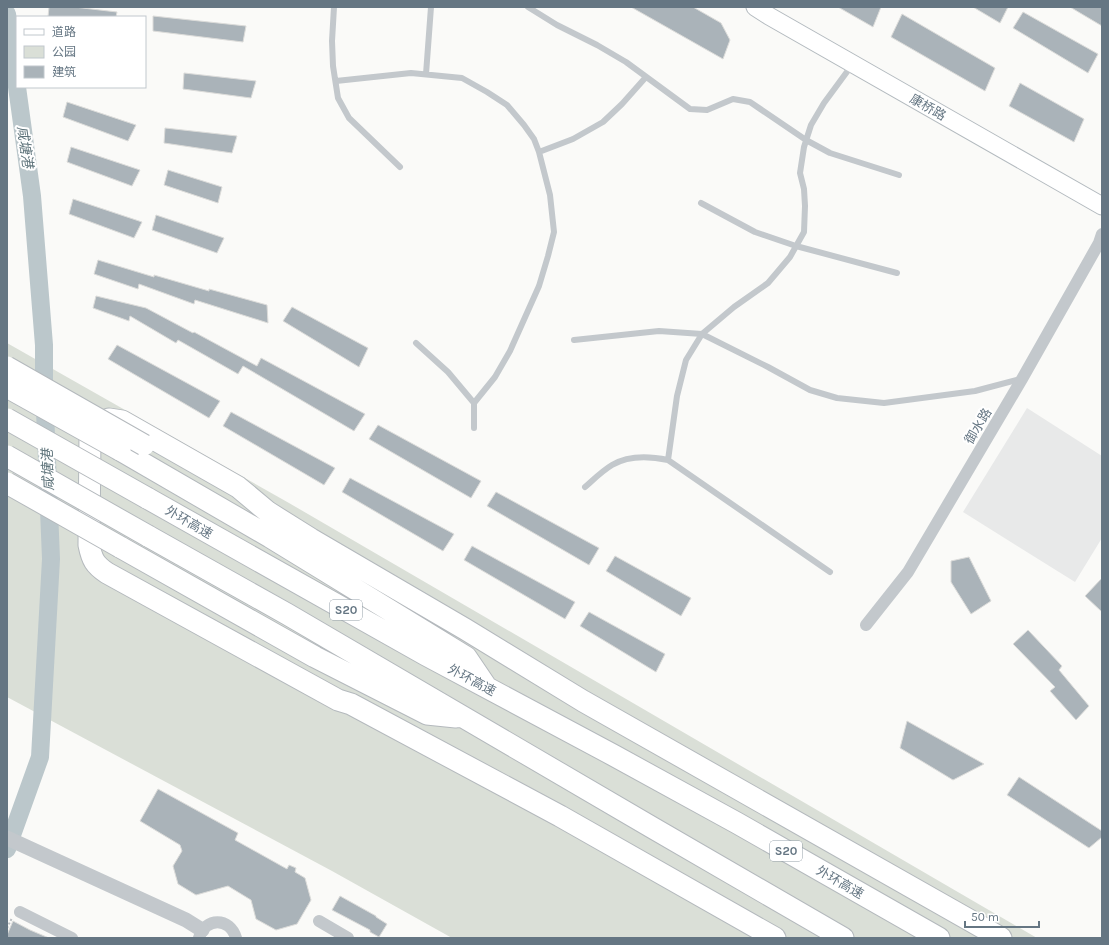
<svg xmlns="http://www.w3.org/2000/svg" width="1109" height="945" font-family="Karla,'Noto Sans SC',sans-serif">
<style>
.built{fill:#e8e9e9}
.green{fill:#dadfd7}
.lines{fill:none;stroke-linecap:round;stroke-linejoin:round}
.river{stroke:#bbc7cb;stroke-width:18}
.building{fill:#aab3b9;stroke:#dcdcda}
.secondary-casing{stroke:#b3babf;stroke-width:19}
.motorway-casing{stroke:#b4b9bd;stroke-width:23}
.path{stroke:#bbbfc2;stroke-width:2;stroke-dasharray:2 2;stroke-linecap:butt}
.service{stroke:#c3c8cc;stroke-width:6}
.minor{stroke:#c3c8cc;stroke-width:12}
.tertiary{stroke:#c3c8cc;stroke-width:15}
.secondary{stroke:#fff;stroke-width:17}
.motorway{stroke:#fff;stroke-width:21}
.motorway-bridge-casing{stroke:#b4b9bd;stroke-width:23;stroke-linecap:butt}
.motorway-bridge{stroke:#fff;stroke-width:21}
.labels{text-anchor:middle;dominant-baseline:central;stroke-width:4;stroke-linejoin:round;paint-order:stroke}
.shield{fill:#fff;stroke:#939fa8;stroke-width:1}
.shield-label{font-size:12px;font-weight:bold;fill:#657683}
.street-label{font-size:13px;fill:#657683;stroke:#fff}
.water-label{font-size:14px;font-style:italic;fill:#60757c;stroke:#fff}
</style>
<rect width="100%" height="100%" fill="#fafaf8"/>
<path class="built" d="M1027 408 1102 456V538L1075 582 963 512Z"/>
<path class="green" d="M7 343 289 503 1037 938H452L332 871 7 697Z"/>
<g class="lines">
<path class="river" d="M7 14 17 86
M7 849 40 757 51 559 44 386V345L32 196 17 87"/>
</g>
<path class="building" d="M49 7H74L117 12 116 17H48Z
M631 7H693L721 23 730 40 723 59Z
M838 7H881L873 27Z
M973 7H1008L1000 23Z
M1070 7H1102V26Z
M1023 12 1098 54 1088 73 1013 28Z
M902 14 995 68 985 91 891 37Z
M153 16 246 26 243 42 153 31Z
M184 73 256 81 251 98 183 89Z
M1020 83 1084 119 1074 142 1009 106Z
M67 102 136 125 128 141 63 117Z
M165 128 237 136 232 153 164 143Z
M71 147 140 170 132 186 67 162Z
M168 170 222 187 218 203 164 185Z
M73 199 142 222 134 238 69 214Z
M156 215 224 238 217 253 152 230Z
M98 260 154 277V275L209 291V289L267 305 268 323 195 300 194 304 139 284 138 289 94 274Z
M96 296 146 308 193 333 194 332 257 366 261 358 365 414 354 431 243 366 238 374 178 340 176 343 130 316 129 321 93 308Z
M292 307 368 348 359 367 283 321Z
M117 345 220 401 209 418 108 359Z
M231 412 335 468 324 485 223 426Z
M378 425 481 481 471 498 369 439Z
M350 478 454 534 443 551 342 492Z
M496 492 599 548 589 565 487 506Z
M472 546 575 602 565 619 464 560Z
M615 556 691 598 681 616 606 571Z
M969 557 991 601 971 614 951 582V561Z
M1102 578V612L1085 596Z
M589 612 665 654 656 672 580 626Z
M1028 630 1062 666 1059 670 1089 706 1076 720 1050 691 1055 687 1013 644Z
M907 721 984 764 953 780 900 748Z
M1019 777 1102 831V837L1089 848 1007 795Z
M158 789 238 833 235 840 287 869 289 865 296 868 295 872 305 878 311 900 297 924 276 930 256 919 251 900 228 886 196 895 178 884 173 866 182 851 180 845 140 821Z
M340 896 376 916V917L387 924 379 937 370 932V930L332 910Z
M13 921 30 930 49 938H7V935Z"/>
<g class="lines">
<g class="secondary-casing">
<path id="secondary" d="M755 7 769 16 1102 206"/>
</g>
<g class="motorway-casing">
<path id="motorway" d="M120 450 270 537 466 657 485 685
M147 498 426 655 613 755 737 823 939 938
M148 536 287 614 653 828 843 938
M120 547 315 657 427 714 456 717
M775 938 560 816 351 704 338 700 107 573C95 565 92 560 89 545L90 435 96 425 109 419 122 421 238 487 268 512 311 539 465 629 583 701 1001 938"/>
</g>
<path class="path" d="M7 928 12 918"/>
<path class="service" d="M334 7 332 41 333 66 338 98 349 118 400 167
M528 7 557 25 597 45 626 62 690 109 707 110 733 99 750 102 806 140 830 153 899 175
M426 74 431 7
M336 81 411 73 462 78 487 92 507 105 524 125 534 139 539 152 550 195 554 232 548 256 539 286 510 351 495 377 474 403
M539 152 573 139 603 122 622 104 646 77
M701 203 755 232 796 246 897 273
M574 340 659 331 702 334 768 367 810 390 837 398 884 403 975 391 1020 379
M416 343 448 372 474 403V428
M668 460 677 396 686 360 702 334 734 307 768 283 790 257 804 232 805 206 804 189 800 173 804 147 811 125 824 103 852 65
M585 487C593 480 602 471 612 465 629 455 649 456 668 460L830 572"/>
<path class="minor" d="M866 625 908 572 1022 379 1099 243 1102 234
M20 912 72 938
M319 921 348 938
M199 938C205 917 230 917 236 938"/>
<path class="tertiary" d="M7 838 186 920 202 930"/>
<use href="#secondary" class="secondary"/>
<use href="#motorway" class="motorway"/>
<g class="motorway-bridge-casing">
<path id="motorway-bridge" d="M7 367 144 445
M7 387 120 450
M7 419 147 498
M7 456 148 536
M7 483 120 547"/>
</g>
<use href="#motorway-bridge" class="motorway-bridge"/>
</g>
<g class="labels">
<g class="shield">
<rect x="330" y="600" width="32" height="20" rx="3"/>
<rect x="770" y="841" width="32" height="20" rx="3"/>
</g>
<g class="shield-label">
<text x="346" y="610">S20</text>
<text x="786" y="851">S20</text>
</g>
<g class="street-label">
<text transform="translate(928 107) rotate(30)">康桥路</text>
<text transform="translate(978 426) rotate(-59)">御水路</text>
<text transform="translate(189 522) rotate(30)">外环高速</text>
<text transform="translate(472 680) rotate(28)">外环高速</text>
<text transform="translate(840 882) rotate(30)">外环高速</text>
</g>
<g class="water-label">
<text transform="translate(25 147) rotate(82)">咸塘港</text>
<text transform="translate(48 470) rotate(-92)">咸塘港</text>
</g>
</g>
<rect width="1109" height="945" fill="none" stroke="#657683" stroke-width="16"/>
<rect x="16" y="16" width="130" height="72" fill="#ffffff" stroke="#c1c8cd"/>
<rect x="24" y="29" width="20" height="6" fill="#ffffff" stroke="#c1c8cd"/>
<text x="52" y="36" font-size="12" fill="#657683">道路</text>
<rect x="24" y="46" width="20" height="12" fill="#dadfd7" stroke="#c1c8cd"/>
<text x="52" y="56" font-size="12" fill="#657683">公园</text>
<rect x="24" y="66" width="20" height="12" fill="#aab3b9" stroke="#c1c8cd"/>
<text x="52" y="76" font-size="12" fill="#657683">建筑</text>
<path d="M965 921v6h74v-6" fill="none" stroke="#657683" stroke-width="2"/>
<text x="971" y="921" font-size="12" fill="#657683" stroke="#ffffff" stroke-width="3" paint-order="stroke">50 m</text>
</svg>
